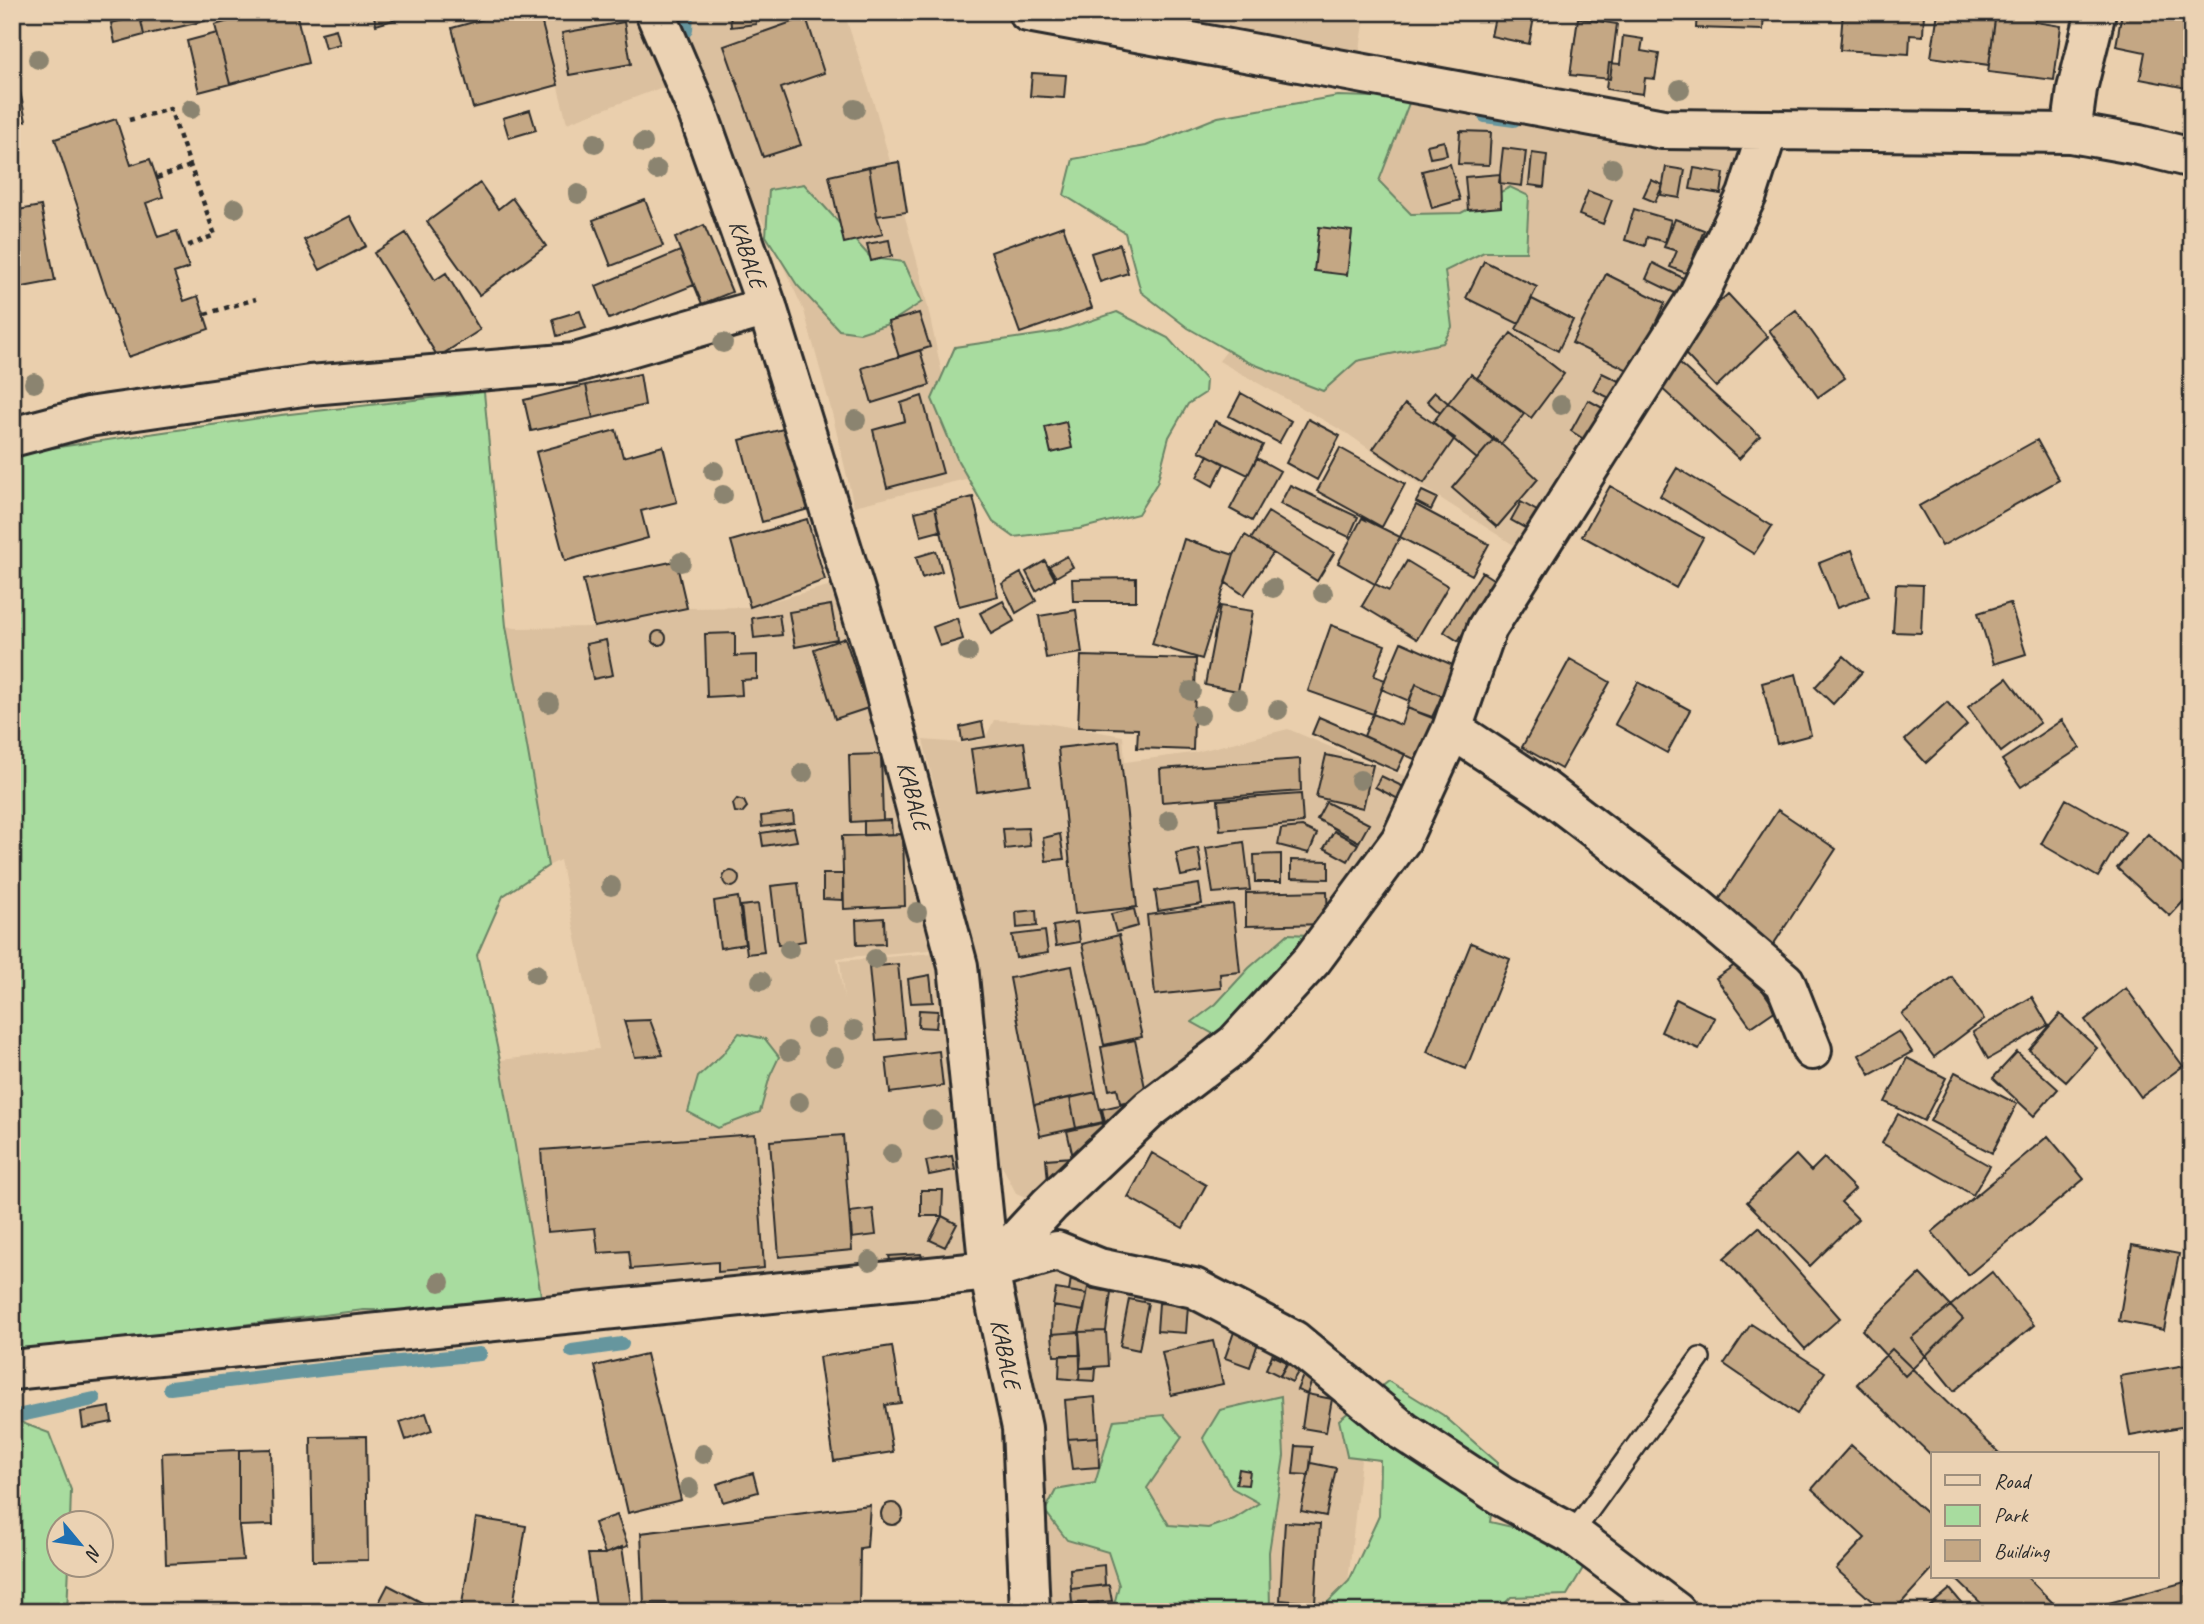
<svg xmlns="http://www.w3.org/2000/svg" width="2204" height="1624" font-family="Caveat,sans-serif">
<style>
.built{fill:#dbc09f}
.green{fill:#a8dc9f;stroke:#6a8465;stroke-width:2}
.lines{fill:none;stroke-linecap:round;stroke-linejoin:round}
.stream{stroke:#66969e;stroke-width:14}
.building{fill:#c4a784;stroke:#2b2b2b;stroke-width:2}
.service-casing{stroke:#2b2b2b;stroke-width:24}
.minor-casing{stroke:#2b2b2b;stroke-width:44}
.tertiary-casing{stroke:#2b2b2b;stroke-width:44}
.path{stroke:#2b2b2b;stroke-width:4.5;stroke-dasharray:5 5;stroke-linecap:butt}
.service{stroke:#ebd2b3;stroke-width:19}
.minor{stroke:#ebd2b3;stroke-width:38}
.tertiary{stroke:#ebd2b3;stroke-width:38}
.tree{fill:#8b846f}
.labels{text-anchor:middle;dominant-baseline:central;stroke-width:6;stroke-linejoin:round;paint-order:stroke}
.street-label{font-size:24px;fill:#2b2b2b;stroke:#ebd2b3}
</style>
<rect width="100%" height="100%" fill="#eacfad"/>
<filter id="ink" filterUnits="userSpaceOnUse"><feTurbulence type="fractalNoise" baseFrequency=".0143" numOctaves="2"/><feDisplacementMap in="SourceGraphic" scale="14" xChannelSelector="R" yChannelSelector="G"/><feConvolveMatrix kernelMatrix="1 2 1 2 8 2 1 2 1" color-interpolation-filters="sRGB"/></filter>
<g filter="url(#ink)">
<path class="built" d="M539 12H641L671 87 660 88 567 123Z
M675 12H844L876 110 921 276 941 369 974 477 854 506 831 409 804 311 742 177Z
M1161 12H1366L1359 55 1161 23Z
M1364 89 1696 143 1737 153 1743 167 1730 213 1523 551 1423 487 1348 434 1219 361 1288 270Z
M835 566 941 949 837 958 844 998 840 961 945 952 985 1278 544 1312 500 1060 599 1049 560 860 548 866 506 626 515 628 594 627 687 608 750 607 828 586Z
M994 720 1046 723 1123 736 1125 762 1192 753 1288 729 1373 765 1417 780 1363 877 1219 1043 1033 1200 1016 1193 999 1160 976 959 923 740 963 743 985 739Z
M1057 1263 1193 1295 1366 1412 1345 1612H1051L1039 1419 1011 1285 1034 1268Z"/>
<path class="green" d="M1338 96 1411 98 1379 181 1411 214 1461 213 1510 187 1529 196 1526 252H1484L1445 271 1452 327 1443 343 1357 361 1323 391 1248 362 1188 328 1141 292 1125 233 1064 195 1073 159 1146 146 1218 117Z
M804 184 871 258 904 262 922 302 888 324 860 333 839 330 797 285 766 236 769 190Z
M1117 312 1168 338 1206 380 1205 393 1188 404 1169 437 1157 483 1138 514 1079 529 1014 537 993 522 958 461 932 399 955 347 1057 332Z
M484 392 506 626 548 866 503 896 477 955 500 1060 544 1312 364 1310 12 1353V458L38 450 281 415Z
M1288 934 1309 935 1219 1037 1192 1022 1216 1004 1249 968Z
M739 1033 765 1039 779 1057 770 1076 760 1112 718 1128 688 1112 698 1077 722 1055Z
M1388 1381 1443 1415 1498 1463 1490 1522 1547 1535 1586 1563 1567 1595 1511 1597 1497 1612H1318L1349 1581 1379 1516 1380 1460 1347 1456 1339 1420Z
M1281 1396 1284 1456 1269 1552 1270 1610 1301 1612H1112L1119 1585 1108 1552 1067 1540 1045 1511 1056 1490 1095 1483 1114 1420 1164 1415 1182 1437 1147 1488 1169 1525 1208 1528 1234 1519 1259 1503 1232 1488 1203 1438 1220 1410Z
M12 1419 49 1433 71 1490 70 1522H60V1564L69 1565 67 1612H12Z"/>
<g class="lines">
<path class="stream" d="M686 30 687 12
M1485 116 1514 120
M572 1351 622 1344
M170 1388 328 1369 480 1354
M12 1417 94 1399"/>
</g>
<path class="building" d="M139 12H203L205 21 144 35Z
M235 12H296L308 63 230 84 215 25 236 19Z
M373 12H421L376 25Z
M509 12H539L558 85 473 108 452 28Z
M730 12H755L756 24 731 27Z
M1496 12H1535L1529 44 1491 36Z
M1697 12H1764L1763 30 1696 28Z
M1843 12H1924L1923 36 1910 35 1909 54 1840 50Z
M1938 12 1996 13 1989 65 1931 57Z
M2036 12 2035 22 2061 26 2054 80 1988 72 1996 12Z
M2122 12H2192V89L2140 79 2145 52 2116 46Z
M140 16 144 35 115 43 111 23Z
M806 17 824 73 781 88 801 145 763 157 724 46Z
M1578 18 1617 24 1610 79 1570 75Z
M624 22 631 64 569 75 562 33Z
M336 29 340 44 325 48 321 33Z
M217 33 230 84 199 92 187 41Z
M1623 36 1643 39 1641 51 1659 54 1655 79 1645 78 1643 94 1606 89 1609 63 1620 64Z
M1032 73 1066 75 1064 98 1030 96Z
M18 81 26 121 12 124V82Z
M530 110 536 130 509 138 503 118Z
M116 119 131 165 150 159 163 197 146 203 158 237 177 231 189 268 174 273 184 301 198 296 209 329 128 357 55 139Z
M1460 131 1491 132 1489 165 1458 164Z
M1444 141 1447 155 1430 158 1427 145Z
M1503 148 1526 151 1522 186 1499 183Z
M1532 153 1547 155 1544 187 1529 185Z
M899 162 907 212 877 216 869 167Z
M1450 164 1460 200 1432 208 1422 171Z
M869 167 877 216 883 234 844 243 829 176Z
M1666 167 1685 170 1680 198 1661 195Z
M1694 168 1724 173 1721 194 1690 189Z
M1500 174 1501 207 1468 210 1465 177Z
M1651 180 1663 185 1655 202 1643 197Z
M480 183 498 209 512 198 546 246 479 295 427 222Z
M1588 191 1612 200 1603 224 1579 215Z
M645 200 663 246 611 266 593 220Z
M41 206 55 281 12 289V211Z
M1634 209 1671 220 1665 242 1647 237 1645 246 1625 240Z
M350 216 366 246 320 270 304 240Z
M1675 219 1704 230 1694 255 1703 258 1696 277 1670 267 1677 251 1664 247Z
M704 225 732 292 702 304 675 238Z
M1063 226 1092 308 1020 333 991 252Z
M1319 227 1352 231 1347 275 1314 271Z
M406 233 435 280 446 273 480 330 438 357 374 253Z
M889 240 892 256 871 261 867 244Z
M1120 244 1128 273 1100 282 1091 253Z
M680 251 694 285 609 319 596 286Z
M1484 261 1537 287 1519 324 1466 298Z
M1653 263 1691 282 1683 297 1646 279Z
M1606 274 1665 303 1632 372 1572 343Z
M1728 294 1768 337 1716 387 1675 343Z
M1532 299 1573 320 1558 351 1516 329Z
M1796 310 1845 378 1818 397 1769 330Z
M580 311 586 328 557 336 553 319Z
M919 313 930 347 899 357 888 322Z
M1511 333 1564 374 1531 418 1477 378Z
M920 350 930 385 872 403 862 368Z
M1679 363 1760 436 1739 459 1659 386Z
M1602 373 1625 384 1616 401 1593 390Z
M640 374 645 405 593 418 586 385Z
M1471 374 1524 414 1501 444 1448 403Z
M586 385 593 418 531 431 524 400Z
M1435 392 1448 403 1440 413 1427 401Z
M1241 393 1291 421 1279 443 1229 416Z
M922 396 943 473 887 488 873 430 905 421 901 403Z
M1588 400 1608 411 1590 443 1571 431Z
M1448 403 1493 440 1477 459 1433 422Z
M1405 404 1455 438 1424 483 1373 449Z
M1308 419 1340 436 1317 480 1286 463Z
M1215 421 1263 445 1248 475 1199 451Z
M1066 422 1072 448 1051 453 1045 427Z
M795 426 816 507 762 522 740 440Z
M616 430 623 457 663 446 677 502 641 511 648 538 565 561 536 452Z
M1493 440 1501 444 1538 479 1497 527 1452 488Z
M2037 440 2059 480 1942 546 1919 506Z
M1340 448 1405 484 1382 527 1317 491Z
M1208 455 1224 464 1213 486 1197 477Z
M1257 458 1280 471 1252 521 1230 509Z
M1677 468 1772 526 1754 554 1660 496Z
M1290 485 1358 517 1349 537 1280 504Z
M1610 486 1703 538 1676 588 1582 536Z
M1422 491 1437 498 1431 510 1416 502Z
M973 497 998 596 959 606 935 507Z
M1521 502 1544 515 1534 533 1511 520Z
M1416 505 1489 544 1472 575 1400 537Z
M935 507 940 531 921 536 915 512Z
M1268 512 1334 553 1317 581 1251 539Z
M1362 518 1400 537 1375 584 1338 563Z
M807 519 825 580 750 607 731 541Z
M1245 535 1273 553 1244 595 1225 582 1234 555Z
M1184 539 1234 555 1202 659 1152 644Z
M1852 550 1869 596 1837 608 1819 563Z
M936 551 942 571 922 578 916 557Z
M1067 556 1073 567 1056 577 1049 566Z
M676 561 687 608 594 627 583 580Z
M1045 561 1055 579 1036 591 1026 572Z
M1407 561 1448 586 1417 639 1362 606 1375 584 1389 591Z
M1482 572 1496 581 1458 641 1444 632Z
M1021 573 1036 601 1016 613 1002 584Z
M1136 578V601H1073L1072 579Z
M1896 584 1923 585 1921 633 1893 632Z
M1003 601 1014 621 991 634 980 613Z
M2010 603 2026 654 1994 664 1978 613Z
M831 605 837 639 795 647 789 612Z
M1220 606 1253 611 1238 691 1205 685Z
M1076 610 1082 653 1046 658 1039 616Z
M779 614 782 635 754 638 752 618Z
M957 618 963 639 940 646 933 627Z
M1331 625 1385 645 1374 676 1385 680 1373 714 1308 691Z
M652 638a7 7 0 1 1 14 0a7 7 0 1 1-14 0Z
M735 633V656L757 655V679L741 680 742 695 707 697 705 634Z
M845 638 868 708 835 719 814 649Z
M606 640 613 675 593 679 586 644Z
M1401 642 1455 666 1442 696 1416 684 1409 701 1381 689Z
M1081 656 1196 659 1193 750 1137 748 1138 729 1078 727Z
M1844 656 1862 672 1833 704 1815 687Z
M1570 659 1610 682 1561 769 1522 747Z
M1796 674 1811 735 1777 744 1762 683Z
M2007 678 2040 723 2001 752 1968 707Z
M1638 682 1690 710 1667 753 1615 724Z
M1416 684 1442 696 1432 717 1407 708Z
M1947 702 1967 725 1926 763 1905 740Z
M1407 708 1440 721 1423 763 1364 736 1373 714 1401 725Z
M1319 717 1405 754 1397 771 1312 734Z
M2062 720 2080 748 2021 787 2002 760Z
M982 722 985 737 962 741 960 727Z
M1119 741 1137 907 1075 914 1058 748Z
M1024 742 1030 784 977 792 971 749Z
M881 754 883 820 851 822 849 755Z
M1326 755 1373 765 1363 808 1316 797Z
M1300 759 1301 791 1162 802 1160 769Z
M1381 776 1408 789 1402 801 1375 787Z
M1301 794 1303 823 1220 830 1218 800Z
M737 799 744 801 747 807 742 813 735 812 733 804Z
M2066 799 2125 832 2098 877 2041 844Z
M1326 802 1369 824 1359 842 1317 819Z
M1778 810 1836 849 1769 951 1711 912Z
M793 812 794 823 762 827 761 816Z
M891 820 892 834 864 835V821Z
M1302 827 1317 834 1309 853 1278 845 1281 829Z
M794 828 797 841 763 846 761 833Z
M1028 828 1030 846 1005 849 1003 829Z
M1334 831 1358 844 1348 861 1324 848Z
M903 834 905 906 844 909 842 836Z
M1060 834 1064 859 1046 861 1043 838Z
M2148 834 2192 874V892L2170 916 2117 868Z
M1244 842 1250 890 1213 893 1206 848Z
M1198 848 1202 872 1181 876 1176 853Z
M1281 854V882H1255L1254 855Z
M1291 860 1329 861V879L1291 878Z
M723 879a8 8 0 1 1 16 0a8 8 0 1 1-16 0Z
M823 874H843V900L823 899Z
M798 883 805 941 778 945 771 886Z
M1199 884 1202 904 1158 911 1155 891Z
M1327 891 1328 924 1246 926V893Z
M738 897 745 944 720 948 714 901Z
M758 904 764 952 747 954 741 906Z
M1233 904 1240 972 1220 974 1221 988 1155 995 1147 915Z
M1134 909 1138 926 1116 932 1111 914Z
M1036 910 1037 926 1017 928 1016 912Z
M884 918 885 944 857 945 856 920Z
M1077 922 1080 942 1056 946 1053 926Z
M1045 931 1048 953 1016 958 1012 935Z
M1119 935 1142 1037 1104 1045 1082 944Z
M1471 943 1510 959 1466 1069 1427 1052Z
M1742 960 1776 1010 1751 1027 1716 978Z
M898 964 905 1038 876 1040 869 967Z
M1072 966 1096 1092 1034 1105 1010 978Z
M930 975 933 1002 911 1003 908 979Z
M1952 977 1984 1019 1934 1057 1902 1014Z
M2126 988 2183 1066 2141 1097 2085 1020Z
M2032 997 2048 1025 1988 1059 1973 1032Z
M1676 999 1715 1018 1699 1049 1661 1032Z
M919 1010 938 1011 936 1028 918 1027Z
M2060 1014 2097 1048 2066 1082 2029 1050Z
M650 1020 663 1055 635 1057 624 1021Z
M1899 1031 1912 1052 1870 1075 1859 1055Z
M1135 1040 1147 1097 1120 1103 1117 1088 1109 1090 1101 1047Z
M939 1051 943 1086 890 1093 886 1058Z
M2017 1052 2058 1089 2034 1116 1993 1078Z
M1907 1058 1946 1078 1924 1121 1885 1102Z
M1955 1072 2017 1104 1992 1153 1930 1121Z
M1096 1092 1103 1122 1076 1128 1070 1098Z
M1070 1098 1076 1128 1040 1136 1034 1105Z
M1124 1104 1127 1119 1107 1131 1102 1109Z
M1898 1114 1990 1166 1973 1195 1882 1143Z
M1103 1123 1108 1148 1073 1157 1067 1131Z
M755 1134 764 1268 718 1272V1262L631 1269 629 1251 598 1253 595 1228 547 1232 541 1150Z
M843 1135 852 1250 779 1257 770 1141Z
M2048 1136 2084 1179 1968 1275 1932 1232Z
M1152 1153 1206 1185 1183 1228 1128 1197Z
M1796 1155 1811 1171 1824 1158 1855 1189 1841 1202 1858 1219 1810 1266 1747 1202Z
M952 1156 955 1170 929 1175 926 1161Z
M1073 1157 1048 1182 1046 1159Z
M921 1190H943L942 1216H921Z
M873 1209 876 1235 852 1238 850 1212Z
M942 1216 957 1224 945 1247 930 1240Z
M1759 1227 1840 1318 1805 1349 1724 1258Z
M2132 1245 2179 1254 2164 1330 2119 1321Z
M2186 1252H2192V1289L2184 1288Z
M921 1254 930 1286 898 1288 889 1256Z
M1072 1271 1090 1273 1087 1294 1069 1291Z
M1992 1272 2034 1325 1954 1391 1911 1338Z
M1920 1274 1963 1319 1905 1376 1862 1330Z
M1088 1288 1111 1292 1106 1331 1079 1332Z
M1056 1289 1087 1294 1084 1311 1053 1306Z
M1129 1299 1148 1303 1139 1350 1120 1346Z
M1159 1303 1188 1305 1186 1333 1157 1331Z
M1053 1306 1084 1311 1079 1332 1052 1334Z
M1751 1324 1825 1372 1797 1414 1724 1364Z
M1235 1329 1260 1337 1250 1367 1225 1358Z
M1106 1331 1108 1366 1080 1368 1079 1332Z
M1079 1332 1081 1355 1054 1356 1052 1334Z
M1213 1341 1223 1384 1171 1395 1162 1352Z
M892 1346 901 1403 885 1405 893 1452 834 1461 819 1357Z
M1892 1349 2000 1454H1933V1457L1857 1384Z
M646 1354 681 1500 628 1513 595 1366Z
M1060 1355H1081L1079 1380 1059 1378Z
M1272 1355 1287 1362 1280 1376 1266 1369Z
M1291 1357 1303 1364 1292 1382 1280 1376Z
M2192 1364V1425L2130 1436 2120 1376Z
M1080 1368H1096L1095 1381 1079 1380Z
M1304 1373 1313 1377 1307 1394 1297 1390Z
M1307 1394 1332 1399 1326 1432 1302 1428Z
M1095 1397 1098 1437 1068 1439 1065 1400Z
M110 1407 112 1422 83 1428 81 1412Z
M426 1413 432 1431 406 1440 400 1422Z
M366 1436 368 1560 313 1561 311 1437Z
M1098 1437 1099 1467 1072 1469 1068 1439Z
M1851 1445 1933 1519V1568L1893 1612H1884L1836 1569 1865 1538 1812 1489Z
M1296 1446 1312 1447 1309 1475 1293 1474Z
M271 1449 273 1525 239 1526V1450Z
M239 1450V1526L243 1560 166 1564 162 1453Z
M1311 1463 1336 1468 1326 1516 1301 1511Z
M1239 1469 1250 1471 1248 1485 1236 1484Z
M753 1473 758 1492 723 1502 717 1484Z
M881 1514a11 11 0 1 1 22 0a11 11 0 1 1-22 0Z
M870 1505 867 1547 860 1548 859 1612H728L682 1604 644 1605 641 1533Z
M617 1515 628 1546 605 1554 594 1523Z
M476 1518 526 1526 512 1612 461 1610Z
M1285 1522 1320 1524 1315 1603 1280 1600Z
M622 1547 632 1610 597 1612 588 1554H605Z
M1104 1565 1105 1585 1071 1589 1070 1569Z
M1959 1577H2027L2062 1612H1990L1956 1579Z
M2192 1580V1612H2100L2098 1606Z
M388 1585 440 1612H374Z
M1109 1585 1112 1601 1072 1605 1071 1589Z
M1950 1589 1969 1612H1923Z
M1524 1601 1541 1612H1517Z
M1098 1602V1612H1066V1605Z
M682 1604 728 1612H680Z"/>
<g class="lines">
<g class="service-casing">
<path id="service" d="M1572 1534 1700 1358"/>
</g>
<g class="minor-casing">
<path id="minor" d="M1028 12 1663 129 2071 133 2139 145 2192 158
M2071 133 2077 89 2096 12
M12 437 88 417 310 385 575 363 767 307
M1452 729 1543 789 1692 903 1785 982 1812 1050
M989 1270 1050 1204 1150 1109 1235 1044 1312 960 1401 840 1452 729 1487 628 1698 296 1747 195 1768 130
M12 1370 989 1271 1057 1251 1099 1268 1194 1288 1293 1340 1403 1431 1503 1497 1572 1534 1676 1612"/>
</g>
<g class="tertiary-casing">
<path id="tertiary" d="M655 12 697 110 767 307 877 662 958 966 989 1271 1022 1428 1030 1612"/>
</g>
<path class="path" d="M129 120 170 109 215 235 182 248
M157 178 190 166
M205 314 256 299"/>
<use href="#service" class="service"/>
<use href="#minor" class="minor"/>
<use href="#tertiary" class="tertiary"/>
</g>
<g class="tree">
<circle cx="38" cy="59" r="10"/>
<circle cx="1680" cy="89" r="10"/>
<circle cx="191" cy="109" r="10"/>
<circle cx="855" cy="109" r="10"/>
<circle cx="595" cy="143" r="10"/>
<circle cx="643" cy="143" r="10"/>
<circle cx="1612" cy="168" r="10"/>
<circle cx="657" cy="170" r="10"/>
<circle cx="578" cy="194" r="10"/>
<circle cx="235" cy="208" r="10"/>
<circle cx="723" cy="343" r="10"/>
<circle cx="34" cy="383" r="10"/>
<circle cx="1561" cy="405" r="10"/>
<circle cx="856" cy="420" r="10"/>
<circle cx="714" cy="471" r="10"/>
<circle cx="723" cy="495" r="10"/>
<circle cx="681" cy="562" r="10"/>
<circle cx="1273" cy="588" r="10"/>
<circle cx="1323" cy="593" r="10"/>
<circle cx="968" cy="652" r="10"/>
<circle cx="1191" cy="691" r="10"/>
<circle cx="1238" cy="699" r="10"/>
<circle cx="549" cy="703" r="10"/>
<circle cx="1278" cy="710" r="10"/>
<circle cx="1200" cy="715" r="10"/>
<circle cx="803" cy="773" r="10"/>
<circle cx="1360" cy="780" r="10"/>
<circle cx="1169" cy="820" r="10"/>
<circle cx="611" cy="886" r="10"/>
<circle cx="917" cy="912" r="10"/>
<circle cx="789" cy="949" r="10"/>
<circle cx="875" cy="959" r="10"/>
<circle cx="536" cy="974" r="10"/>
<circle cx="761" cy="981" r="10"/>
<circle cx="816" cy="1028" r="10"/>
<circle cx="854" cy="1030" r="10"/>
<circle cx="789" cy="1051" r="10"/>
<circle cx="835" cy="1057" r="10"/>
<circle cx="799" cy="1102" r="10"/>
<circle cx="932" cy="1120" r="10"/>
<circle cx="892" cy="1154" r="10"/>
<circle cx="870" cy="1261" r="10"/>
<circle cx="440" cy="1282" r="10"/>
<circle cx="703" cy="1454" r="10"/>
<circle cx="689" cy="1488" r="10"/>
</g>
</g>
<g class="labels">
<g class="street-label">
<text transform="translate(748 254) rotate(71)">KABALE</text>
<text transform="translate(914 796) rotate(75)">KABALE</text>
<text transform="translate(1006 1354) rotate(78)">KABALE</text>
</g>
</g>
<rect width="2204" height="1624" fill="none" stroke="#ebd2b3" stroke-width="42"/>
<rect x="21" y="21" width="2162" height="1582" fill="none" stroke="#2b2b2b" stroke-width="2.5" filter="url(#ink)"/>
<rect x="1931" y="1452" width="228" height="126" fill="#ebd2b3" stroke="#9e8f7d" stroke-width="2"/>
<rect x="1945" y="1475" width="35" height="10" fill="#ebd2b3" stroke="#9e8f7d" stroke-width="2"/>
<text x="1994" y="1488" font-size="21" fill="#2b2b2b">Road</text>
<rect x="1945" y="1505" width="35" height="21" fill="#a8dc9f" stroke="#9e8f7d" stroke-width="2"/>
<text x="1994" y="1522" font-size="21" fill="#2b2b2b">Park</text>
<rect x="1945" y="1540" width="35" height="21" fill="#c4a784" stroke="#9e8f7d" stroke-width="2"/>
<text x="1994" y="1558" font-size="21" fill="#2b2b2b">Building</text>
<g transform="translate(80 1544) rotate(119)"><circle r="33" fill="#ebd2b3" stroke="#9e8f7d" stroke-width="2"/>
<path d="M0-5L12 26L0 18L-12 26Z" fill="#1f6fb2"/>
<text y="-10" font-size="19" font-weight="bold" text-anchor="middle" fill="#2b2b2b">N</text>
</g>
</svg>
